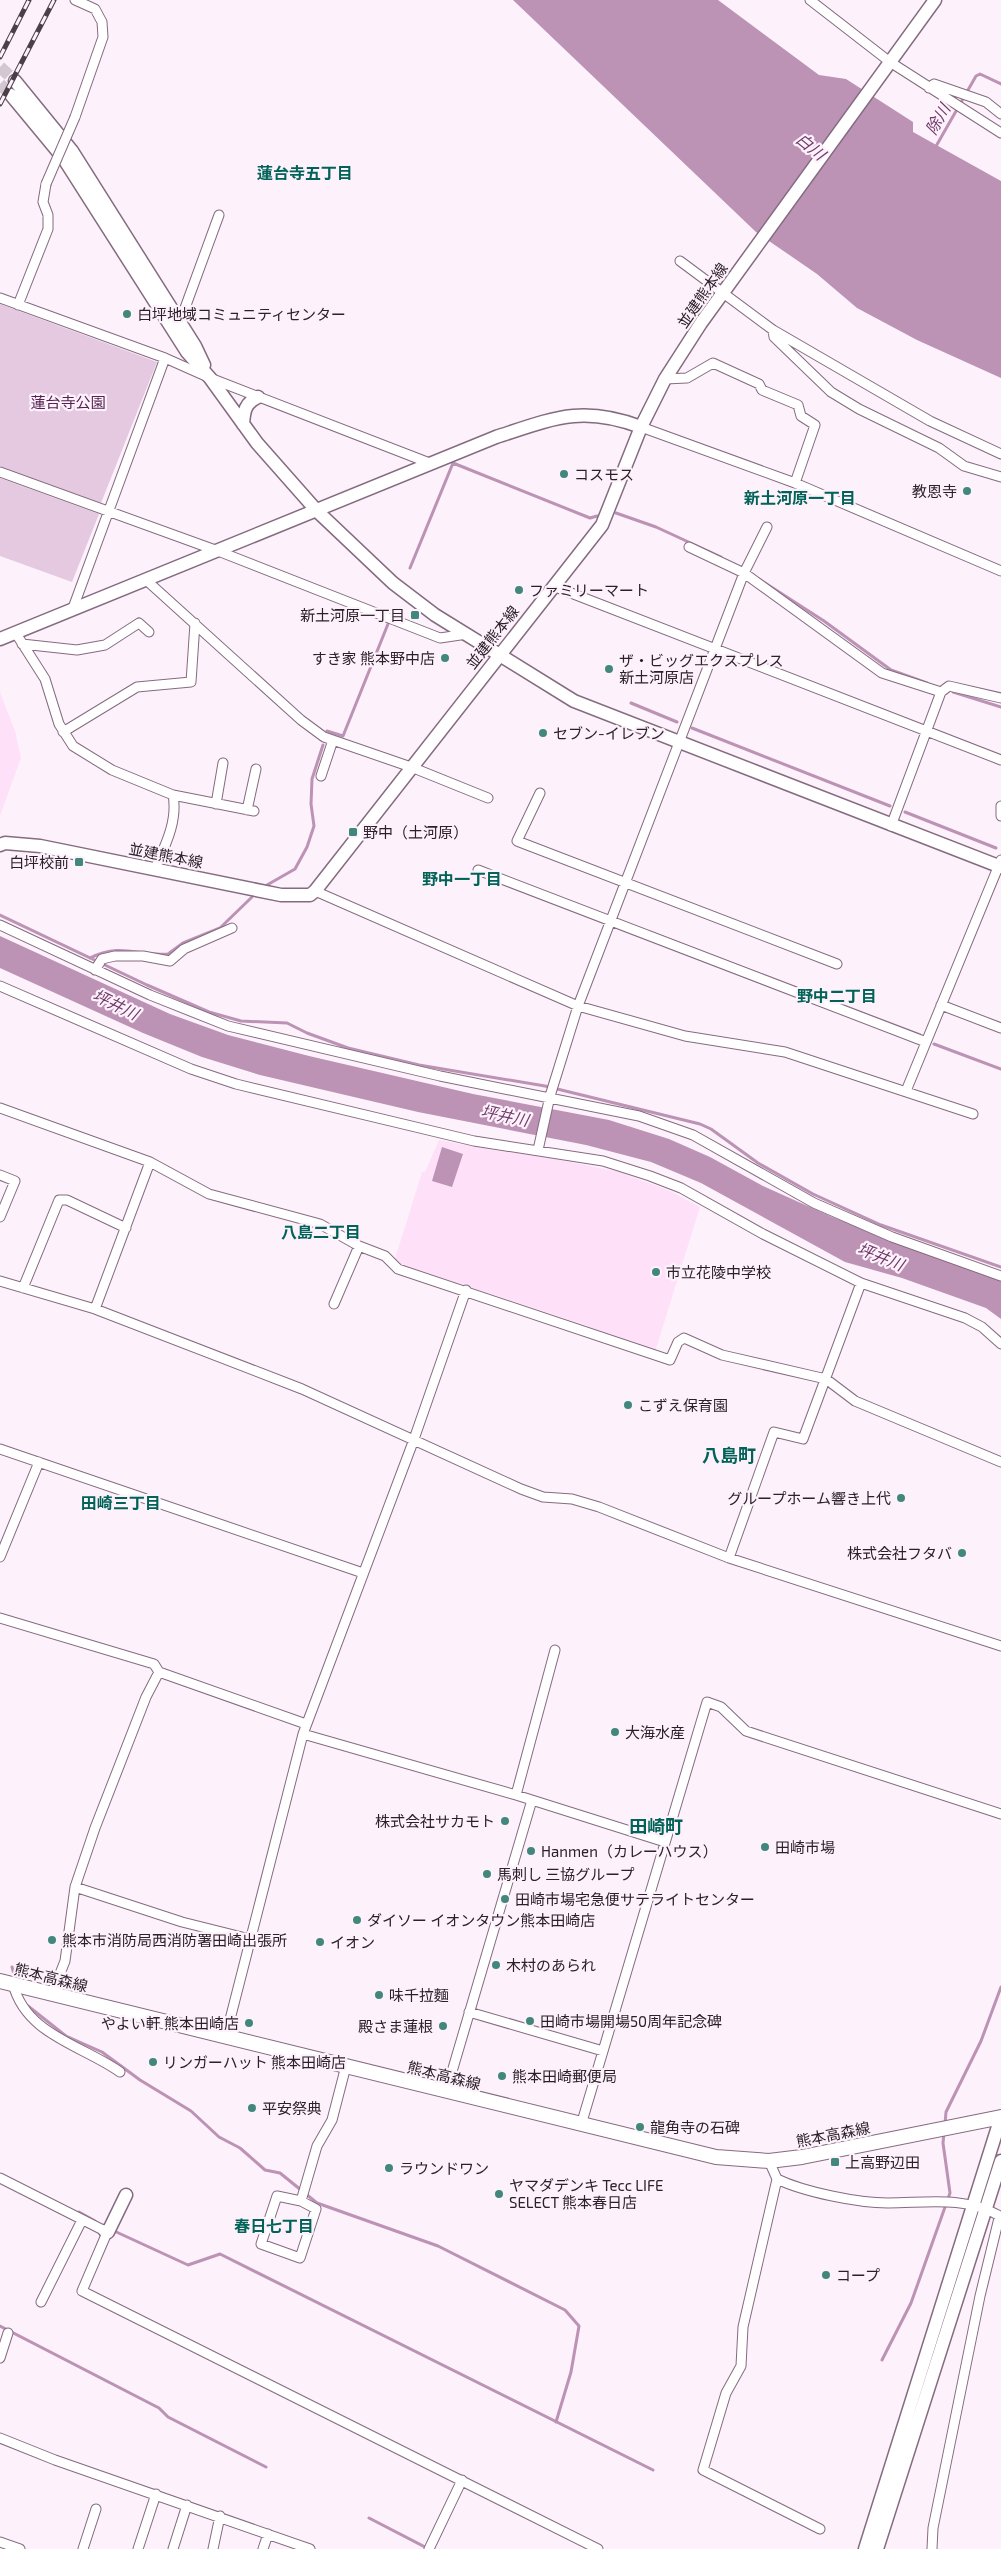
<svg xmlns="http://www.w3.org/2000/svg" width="1001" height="2549" font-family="'Exo 2','Noto Sans JP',sans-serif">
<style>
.built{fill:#fee1f9}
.green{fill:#e4c9e0}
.water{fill:#bc92b5}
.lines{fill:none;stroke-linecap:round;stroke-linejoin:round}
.stream{stroke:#bc92b5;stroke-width:3}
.secondary-tunnel{stroke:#d3c7d1;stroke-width:12;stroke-dasharray:12 6;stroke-linecap:butt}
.street-casing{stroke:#856b80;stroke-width:11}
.secondary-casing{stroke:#856b80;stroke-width:15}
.primary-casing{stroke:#856b80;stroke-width:16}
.street{stroke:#fff;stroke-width:9}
.secondary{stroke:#fff;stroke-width:12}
.primary{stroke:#fff;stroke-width:14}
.rail-casing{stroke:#4b4049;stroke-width:5}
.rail{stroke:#fdf1fb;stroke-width:3;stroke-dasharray:9;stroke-linecap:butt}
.street-bridge-casing{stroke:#856b80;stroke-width:11;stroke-linecap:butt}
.street-bridge{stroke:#fff;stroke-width:9}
.poi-dot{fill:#42877c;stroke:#fdf1fb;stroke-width:2}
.labels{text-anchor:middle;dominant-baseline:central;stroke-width:4.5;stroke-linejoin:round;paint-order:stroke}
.street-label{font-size:15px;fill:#2c212a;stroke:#fdf1fb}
.poi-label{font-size:15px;fill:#2c212a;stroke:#fdf1fb;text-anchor:start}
.park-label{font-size:15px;fill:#552250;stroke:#fdf1fb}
.water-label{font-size:16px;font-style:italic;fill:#713b6a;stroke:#fdf1fb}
.neighbourhood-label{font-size:16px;font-weight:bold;fill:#016358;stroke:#fdf1fb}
.quarter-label{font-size:18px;font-weight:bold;fill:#016358;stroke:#fdf1fb}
</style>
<rect width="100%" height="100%" fill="#fdf1fb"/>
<path class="built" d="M0 692 15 731 21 758 0 816Z
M439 1140 499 1151 537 1155 619 1172 668 1190 700 1207 655 1352 579 1323 394 1262 422 1172H425Z"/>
<path class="green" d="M0 304 157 362 101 503 0 466Z
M0 478 99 514 72 582 0 556Z"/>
<path class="water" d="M513 0H718L819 75 846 79 913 122V132L1001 181V378L917 340 857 308 817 274 756 232Z
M0 936 170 1014 228 1035 309 1056 473 1094 609 1120 669 1139 710 1157 763 1186 832 1217 937 1258 997 1276 1001 1280V1319L986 1308 902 1278 845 1262 701 1183 651 1162 586 1145 418 1112 260 1075 202 1057 143 1033 0 968Z
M442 1147 463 1154 452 1187 432 1181Z"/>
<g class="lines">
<path class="stream" d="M935 148 976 76 980 74 1001 84
M616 513 656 527 721 557
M410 568 453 463 590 518 597 516
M759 579 824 621 891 670 927 683
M953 692 1001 707
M631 703 677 722
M692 728 890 806
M327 731 343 736 388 624
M905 812 996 848
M267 885 295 869 307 847 314 826 311 804 312 779 323 745
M0 915 147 985 209 1012 241 1021 287 1023 307 1033 348 1048 419 1065 545 1086 700 1124 711 1129 758 1163 813 1194 881 1225 1001 1267
M650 932 920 1035
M90 958C123 942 137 957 168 954L183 943 220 928 252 897
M934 1044 1001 1069
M12 1967 16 1981
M28 2006 66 2036 102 2052 140 2080 191 2111 219 2137 240 2148 265 2170 280 2173 317 2203 438 2246 565 2310 579 2326 571 2372 556 2422
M945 2124 946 2112 981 2041 1001 1987
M79 2212 95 2221
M112 2230 188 2265 220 2254 653 2470
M0 2326 159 2408 168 2417 266 2467
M882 2360 911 2303 950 2193 943 2143 944 2133
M369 2518 427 2548"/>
<path class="secondary-tunnel" d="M0 67 15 81
M0 84 11 95"/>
<g class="street-casing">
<path id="street" d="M75 0 95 9 102 22 103 37 75 117
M810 0 890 62 1001 133
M929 88 934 84 986 102 1001 114
M680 261 773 330 930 421 1001 454
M0 298 165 358 210 378 432 464
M18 305 48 229V215L43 202 46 184
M177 317 185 308 219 215
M773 330 774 337 831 392 859 409 939 448 964 466 1001 477
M665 379 687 378 713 363 759 384 762 390 798 405 801 416 815 425 795 483
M641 427 795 483 1001 571
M0 472 218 551 440 638 467 634
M689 547 744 573 882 673 941 692 891 826
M145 579 301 720 324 737 411 767 488 798
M553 586 1001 760
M73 608 165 358
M15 632 45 679 59 724 73 746 112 770 173 795C178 821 165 846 155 869
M22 644 77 650 105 645 139 623 149 632
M941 692 949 686 1001 698
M63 732 137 687 191 682 195 623
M321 776 333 740
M540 793 517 841 837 964
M173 795 254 811
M216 804 223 763
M1001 806V816
M247 810 256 769
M478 870 926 1042
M315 891 578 1006 685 1036 785 1052 973 1114
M0 925 150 995 228 1026 440 1076 639 1116 693 1135 814 1203 892 1237 1001 1276
M95 970 102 959 115 956H143L170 961 184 949 232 928
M0 986 191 1069 236 1084 474 1141 603 1161 650 1176 681 1188 763 1234 861 1283 965 1318 982 1327 1001 1344
M941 1005 1001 1028
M906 1091 1001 860
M0 1108 150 1162 209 1194 320 1224 359 1246 385 1256 398 1269 670 1360 678 1342 684 1338 722 1355 826 1379 855 1401 1001 1462
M538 1150 550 1096 578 1006 744 573 767 527
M0 1175 15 1181 0 1217
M0 1281 95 1309 302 1389 521 1489 543 1497 572 1499 599 1507 729 1558 1001 1646
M23 1288 59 1200H67L126 1228
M334 1304 359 1246
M95 1309 150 1162
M0 1449 363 1573
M0 1557 39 1462
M729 1558 774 1432 803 1439 861 1283
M0 1618 154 1664 159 1672 306 1724
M303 1734 516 1795 665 1842
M516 1795 555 1650
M75 1887 182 1922 250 1939
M13 1984C26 2035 82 2045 120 2072
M52 1994 65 1961 75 1887 95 1828 146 1697 159 1672
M469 2012 603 2051
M226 2035 303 1734 413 1442 466 1290
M446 2092 532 1800
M581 2125 707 1702 721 1707 746 1731 1001 1814
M769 2161 777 2179 743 2327 741 2366 726 2393 703 2470 820 2529
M0 2178 105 2231 106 2235 82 2291 598 2549
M777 2179C804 2192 858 2203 888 2203 926 2203 964 2196 998 2215L999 2218 980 2296 933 2528 932 2549
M301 2201 277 2196 261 2244 300 2258 316 2209 301 2201 317 2146 332 2120 346 2066
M41 2302 82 2220
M0 2358 8 2333
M0 2438 55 2460 310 2549
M0 2542 20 2549
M83 2549 96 2509
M138 2549 156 2494
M173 2549 187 2505
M213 2549 220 2516
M263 2549 268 2534
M429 2549 462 2480"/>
</g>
<g class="secondary-casing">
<path id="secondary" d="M15 81 72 151 195 346 204 365
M11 95 64 159 187 352 210 378 257 443 317 511 393 583 435 615 574 701 1001 867
M243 424C244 411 245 403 258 397
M0 639 496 437C554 418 582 405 641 427
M0 845 5 843 40 846 281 895H310L315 891 602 525 641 427 665 379 701 323 935 0
M105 2231 108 2232 126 2195
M865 2549 1001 2117
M877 2549 1001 2161"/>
</g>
<g class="primary-casing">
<path id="primary" d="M0 1981 716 2157 769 2161 802 2157 1001 2117"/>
</g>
<use href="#street" class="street"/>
<use href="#secondary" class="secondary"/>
<use href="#primary" class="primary"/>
<g class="rail-casing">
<path id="rail" d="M0 57 29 0
M0 104 54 0"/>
</g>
<use href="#rail" class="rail"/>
<g class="street-bridge-casing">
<path id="street-bridge" d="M46 184 75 117"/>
</g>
<use href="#street-bridge" class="street-bridge"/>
</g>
<g class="poi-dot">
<circle cx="127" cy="314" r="5"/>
<circle cx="564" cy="474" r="5"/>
<circle cx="967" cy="491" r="5"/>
<circle cx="519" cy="590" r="5"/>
<rect x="410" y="610" width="10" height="10" rx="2.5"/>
<circle cx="445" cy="658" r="5"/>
<circle cx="609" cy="669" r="5"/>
<circle cx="543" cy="733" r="5"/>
<rect x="348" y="827" width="10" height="10" rx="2.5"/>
<rect x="74" y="857" width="10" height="10" rx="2.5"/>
<circle cx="656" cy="1272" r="5"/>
<circle cx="628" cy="1405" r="5"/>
<circle cx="901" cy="1498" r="5"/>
<circle cx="962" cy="1553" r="5"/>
<circle cx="615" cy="1732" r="5"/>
<circle cx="505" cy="1821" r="5"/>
<circle cx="765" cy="1847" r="5"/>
<circle cx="531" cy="1851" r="5"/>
<circle cx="487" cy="1874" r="5"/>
<circle cx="505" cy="1899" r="5"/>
<circle cx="357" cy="1920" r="5"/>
<circle cx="52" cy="1940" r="5"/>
<circle cx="320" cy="1942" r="5"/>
<circle cx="496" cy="1965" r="5"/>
<circle cx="379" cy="1995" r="5"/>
<circle cx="530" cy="2021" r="5"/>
<circle cx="249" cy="2023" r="5"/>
<circle cx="443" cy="2026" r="5"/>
<circle cx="153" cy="2062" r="5"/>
<circle cx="502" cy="2076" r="5"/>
<circle cx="252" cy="2108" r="5"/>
<circle cx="640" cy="2127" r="5"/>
<rect x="830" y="2157" width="10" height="10" rx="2.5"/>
<circle cx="389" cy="2168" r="5"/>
<circle cx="499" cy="2194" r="5"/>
<circle cx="826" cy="2275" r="5"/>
</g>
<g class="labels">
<g class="street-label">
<text transform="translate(702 295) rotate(-55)">並建熊本線</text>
<text transform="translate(492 637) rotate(-52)">並建熊本線</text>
<text transform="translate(166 855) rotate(11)">並建熊本線</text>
<text transform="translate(51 1977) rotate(14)">熊本高森線</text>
<text transform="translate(444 2075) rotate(14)">熊本高森線</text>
<text transform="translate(833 2134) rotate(-11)">熊本高森線</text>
</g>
<g class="poi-label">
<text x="137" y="314">白坪地域コミュニティセンター</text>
<text x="574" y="474">コスモス</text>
<text x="957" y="491" text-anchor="end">教恩寺</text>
<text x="529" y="590">ファミリーマート</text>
<text x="405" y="615" text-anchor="end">新土河原一丁目</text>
<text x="435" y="658" text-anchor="end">すき家 熊本野中店</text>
<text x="619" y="660">ザ・ビッグエクスプレス<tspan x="619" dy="17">新土河原店</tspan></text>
<text x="553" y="733">セブン-イレブン</text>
<text x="363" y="832">野中（土河原）</text>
<text x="69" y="862" text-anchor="end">白坪校前</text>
<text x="666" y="1272">市立花陵中学校</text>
<text x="638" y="1405">こずえ保育園</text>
<text x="891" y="1498" text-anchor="end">グループホーム響き上代</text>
<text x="952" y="1553" text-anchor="end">株式会社フタバ</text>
<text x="625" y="1732">大海水産</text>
<text x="495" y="1821" text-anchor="end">株式会社サカモト</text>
<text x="775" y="1847">田崎市場</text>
<text x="541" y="1851">Hanmen（カレーハウス）</text>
<text x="497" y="1874">馬刺し 三協グループ</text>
<text x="515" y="1899">田崎市場宅急便サテライトセンター</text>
<text x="367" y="1920">ダイソー イオンタウン熊本田崎店</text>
<text x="62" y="1940">熊本市消防局西消防署田崎出張所</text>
<text x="330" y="1942">イオン</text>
<text x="506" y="1965">木村のあられ</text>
<text x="389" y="1995">味千拉麵</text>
<text x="540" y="2021">田崎市場開場50周年記念碑</text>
<text x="239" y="2023" text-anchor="end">やよい軒 熊本田崎店</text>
<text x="433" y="2026" text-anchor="end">殿さま蓮根</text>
<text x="163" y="2062">リンガーハット 熊本田崎店</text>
<text x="512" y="2076">熊本田崎郵便局</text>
<text x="262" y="2108">平安祭典</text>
<text x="650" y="2127">龍角寺の石碑</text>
<text x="845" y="2162">上高野辺田</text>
<text x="399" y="2168">ラウンドワン</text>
<text x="509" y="2185">ヤマダデンキ Tecc LIFE<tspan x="509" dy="17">SELECT 熊本春日店</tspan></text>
<text x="836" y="2275">コープ</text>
</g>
<g class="park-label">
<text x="68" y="402">蓮台寺公園</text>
</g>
<g class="water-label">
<text transform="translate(937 119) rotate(-60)">除川</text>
<text transform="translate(811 146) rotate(39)">白川</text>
<text transform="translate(116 1004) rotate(26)">坪井川</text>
<text transform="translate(505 1115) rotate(12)">坪井川</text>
<text transform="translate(881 1256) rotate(22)">坪井川</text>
</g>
<g class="neighbourhood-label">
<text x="305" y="172">蓮台寺五丁目</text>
<text x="800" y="497">新土河原一丁目</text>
<text x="462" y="878">野中一丁目</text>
<text x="837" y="995">野中二丁目</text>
<text x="321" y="1231">八島二丁目</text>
<text x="121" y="1502">田崎三丁目</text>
<text x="274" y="2225">春日七丁目</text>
</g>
<g class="quarter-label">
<text x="729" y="1455">八島町</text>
<text x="656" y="1826">田崎町</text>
</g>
</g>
</svg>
